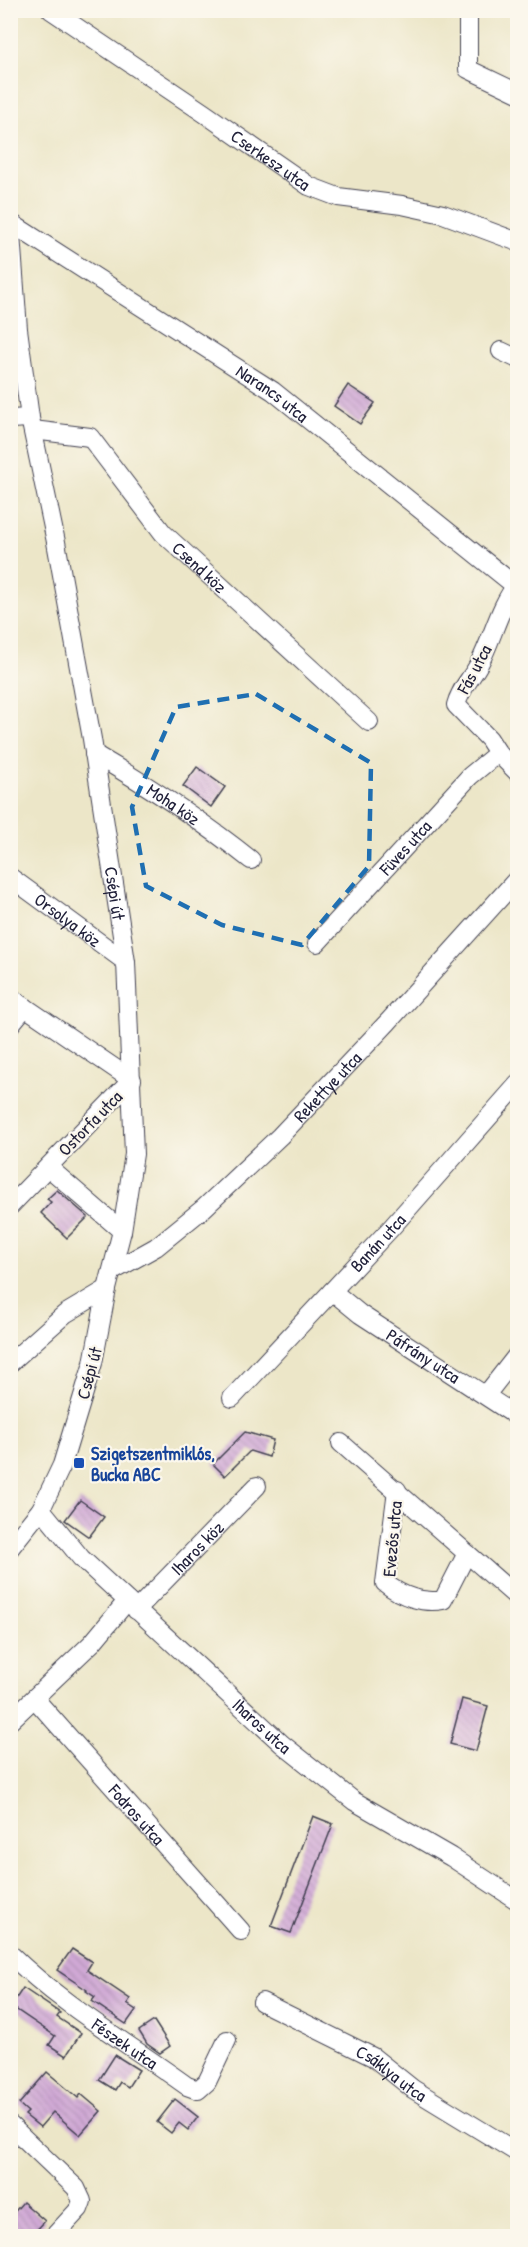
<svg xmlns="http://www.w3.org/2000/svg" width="528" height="2247" font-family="'Patrick Hand',sans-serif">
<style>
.building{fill:url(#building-back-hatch)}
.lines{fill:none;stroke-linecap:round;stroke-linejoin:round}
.minor-casing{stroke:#403f50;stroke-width:20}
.minor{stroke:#fff;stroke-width:18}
.marked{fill:none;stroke:#1f6fb2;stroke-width:4.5;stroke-dasharray:12 8;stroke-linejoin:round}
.transit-dot{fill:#1a4fb4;stroke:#fbf7ec;stroke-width:2}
.labels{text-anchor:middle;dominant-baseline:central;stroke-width:4.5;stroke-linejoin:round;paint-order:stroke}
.street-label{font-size:18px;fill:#22223b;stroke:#fbf7ec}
.transit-label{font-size:18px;font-weight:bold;fill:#164399;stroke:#fbf7ec;text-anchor:start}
</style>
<defs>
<pattern id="building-back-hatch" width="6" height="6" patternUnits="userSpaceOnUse" patternTransform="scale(1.5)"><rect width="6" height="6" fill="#d0a9d5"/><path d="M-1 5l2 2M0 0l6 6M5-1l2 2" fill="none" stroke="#b291b8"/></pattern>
</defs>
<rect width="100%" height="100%" fill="#fbf7ec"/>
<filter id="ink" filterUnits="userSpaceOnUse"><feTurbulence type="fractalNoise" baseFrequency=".0167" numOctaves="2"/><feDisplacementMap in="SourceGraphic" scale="12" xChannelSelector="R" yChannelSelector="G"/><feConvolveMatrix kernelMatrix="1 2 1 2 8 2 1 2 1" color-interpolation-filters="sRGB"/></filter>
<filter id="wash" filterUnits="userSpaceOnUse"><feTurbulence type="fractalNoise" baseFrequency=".008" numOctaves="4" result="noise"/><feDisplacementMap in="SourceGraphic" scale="24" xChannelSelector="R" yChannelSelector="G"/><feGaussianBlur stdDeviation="1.35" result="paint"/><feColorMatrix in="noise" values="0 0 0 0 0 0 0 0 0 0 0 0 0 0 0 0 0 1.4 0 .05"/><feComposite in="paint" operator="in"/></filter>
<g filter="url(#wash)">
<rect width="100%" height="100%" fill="#ece6c8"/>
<g id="blocks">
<path class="building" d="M348 385 375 403 360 424 334 406Z
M197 767 225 787 211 807 183 786Z
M57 1190 88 1217 67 1238 41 1213 51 1202 47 1199Z
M245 1432 273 1440 269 1457 250 1451 225 1476 213 1464Z
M80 1500 104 1517 89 1537 65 1520Z
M462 1699 488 1706 476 1751 450 1744Z
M313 1816 333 1824 291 1933 271 1926Z
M72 1949 92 1962 87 1970 130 1999 127 2004 136 2010 126 2024 92 2001 95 1997 86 1991 87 1990 57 1970Z
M23 1988 60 2013 57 2017 81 2033 66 2056 49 2045 55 2036 11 2006Z
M154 2021 170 2046 160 2053 147 2044 139 2031Z
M115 2055 139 2070 128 2087 120 2082 115 2090 99 2080Z
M47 2072 78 2098 81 2094 101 2111 80 2135 53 2112 40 2127 25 2115 28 2112 19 2104Z
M175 2099 198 2117 188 2130 179 2123 171 2133 157 2122Z
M23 2202 45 2221 31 2236H22L10 2227V2217Z"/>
</g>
</g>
<g filter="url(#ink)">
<use href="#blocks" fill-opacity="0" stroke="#403f50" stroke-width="1.5"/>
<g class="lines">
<g class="minor-casing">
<g id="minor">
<path id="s1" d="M51 10 204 113 309 186 338 197 402 205 443 214 518 242"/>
<path d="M468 10V69L518 93"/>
<path id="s2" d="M10 221 18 329 30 418 56 542 92 739 126 962 134 1154 122 1231 107 1289 93 1363 62 1465 41 1509 10 1548"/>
<path id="s3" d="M11 223 273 391 518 588"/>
<path d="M501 351 518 359"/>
<path d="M10 419 30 418"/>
<path id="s4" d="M33 430 90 437 163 533 369 722"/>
<path d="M518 583C499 606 493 638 479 664 471 679 460 689 456 705L489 739 498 753 518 773"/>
<path id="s5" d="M94 754C149 786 201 820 251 860"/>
<path id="s6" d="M10 877 126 962"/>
<path id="s7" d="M317 943 470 776 498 753"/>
<path d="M10 997 132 1080 10 1206"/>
<path d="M10 1025 25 1007"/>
<path d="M48 1167 122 1231"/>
<path id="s8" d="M113 1271 156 1247 204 1208 280 1136 388 1022 518 878"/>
<path id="s9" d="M332 1291 360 1314 518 1417"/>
<path d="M10 1363 65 1314 107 1289"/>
<path d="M486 1395 518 1354"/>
<path id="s10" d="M232 1398 391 1228 518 1084"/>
<path d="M341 1443 518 1598"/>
<path d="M397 1490 385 1583C401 1596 423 1604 443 1600L466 1555"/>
<path id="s11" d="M41 1509 81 1558 282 1744 354 1801 451 1857 518 1901"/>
<path id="s12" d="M136 1610 257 1486"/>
<path id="s13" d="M35 1699 241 1931"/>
<path d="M10 1721 92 1643 127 1601"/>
<path id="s14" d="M10 1954C63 2006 128 2043 187 2086L198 2090 207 2082 227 2040"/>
<path id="s15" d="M262 2002 373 2057 413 2089 518 2153"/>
<path d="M10 2125 76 2188 82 2201 79 2209 54 2236"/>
</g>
</g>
<use href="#minor" class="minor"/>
</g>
</g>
<path class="marked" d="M256 694 371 763 369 866 302 945 222 925 146 886 132 807 176 707Z"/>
<rect class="transit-dot" x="73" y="1457" width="12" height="12" rx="3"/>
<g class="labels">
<g class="street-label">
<text stroke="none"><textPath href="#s1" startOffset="266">Cserkesz utca</textPath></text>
<text stroke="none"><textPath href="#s3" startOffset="312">Narancs utca</textPath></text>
<text stroke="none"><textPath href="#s4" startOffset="228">Csend köz</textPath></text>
<text transform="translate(474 669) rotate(-62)">Fás utca</text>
<text stroke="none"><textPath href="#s5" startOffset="94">Moha köz</textPath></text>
<text stroke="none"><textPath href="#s7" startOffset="130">Füves utca</textPath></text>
<text stroke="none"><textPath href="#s2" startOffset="681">Csépi út</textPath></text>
<text stroke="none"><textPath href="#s6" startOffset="72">Orsolya köz</textPath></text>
<text stroke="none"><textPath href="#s8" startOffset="284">Rekettye utca</textPath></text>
<text transform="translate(90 1123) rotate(-46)">Ostorfa utca</text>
<text stroke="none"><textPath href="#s10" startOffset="213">Banán utca</textPath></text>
<text stroke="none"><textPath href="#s9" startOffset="112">Páfrány utca</textPath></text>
<text transform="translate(89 1373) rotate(-75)">Csépi út</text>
<text transform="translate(392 1539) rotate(-85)">Evezős utca</text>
<text stroke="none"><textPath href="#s12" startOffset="87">Iharos köz</textPath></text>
<text stroke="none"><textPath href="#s11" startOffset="310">Iharos utca</textPath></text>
<text stroke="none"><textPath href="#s13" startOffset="154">Fodros utca</textPath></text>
<text stroke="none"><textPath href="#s14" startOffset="146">Fészek utca</textPath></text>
<text stroke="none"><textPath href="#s15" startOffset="148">Csáklya utca</textPath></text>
</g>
<g class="transit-label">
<text x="91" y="1453">Szigetszentmiklós,<tspan x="91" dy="21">Bucka ABC</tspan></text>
</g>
</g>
<rect width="528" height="2247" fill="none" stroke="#fbf7ec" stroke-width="36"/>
</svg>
